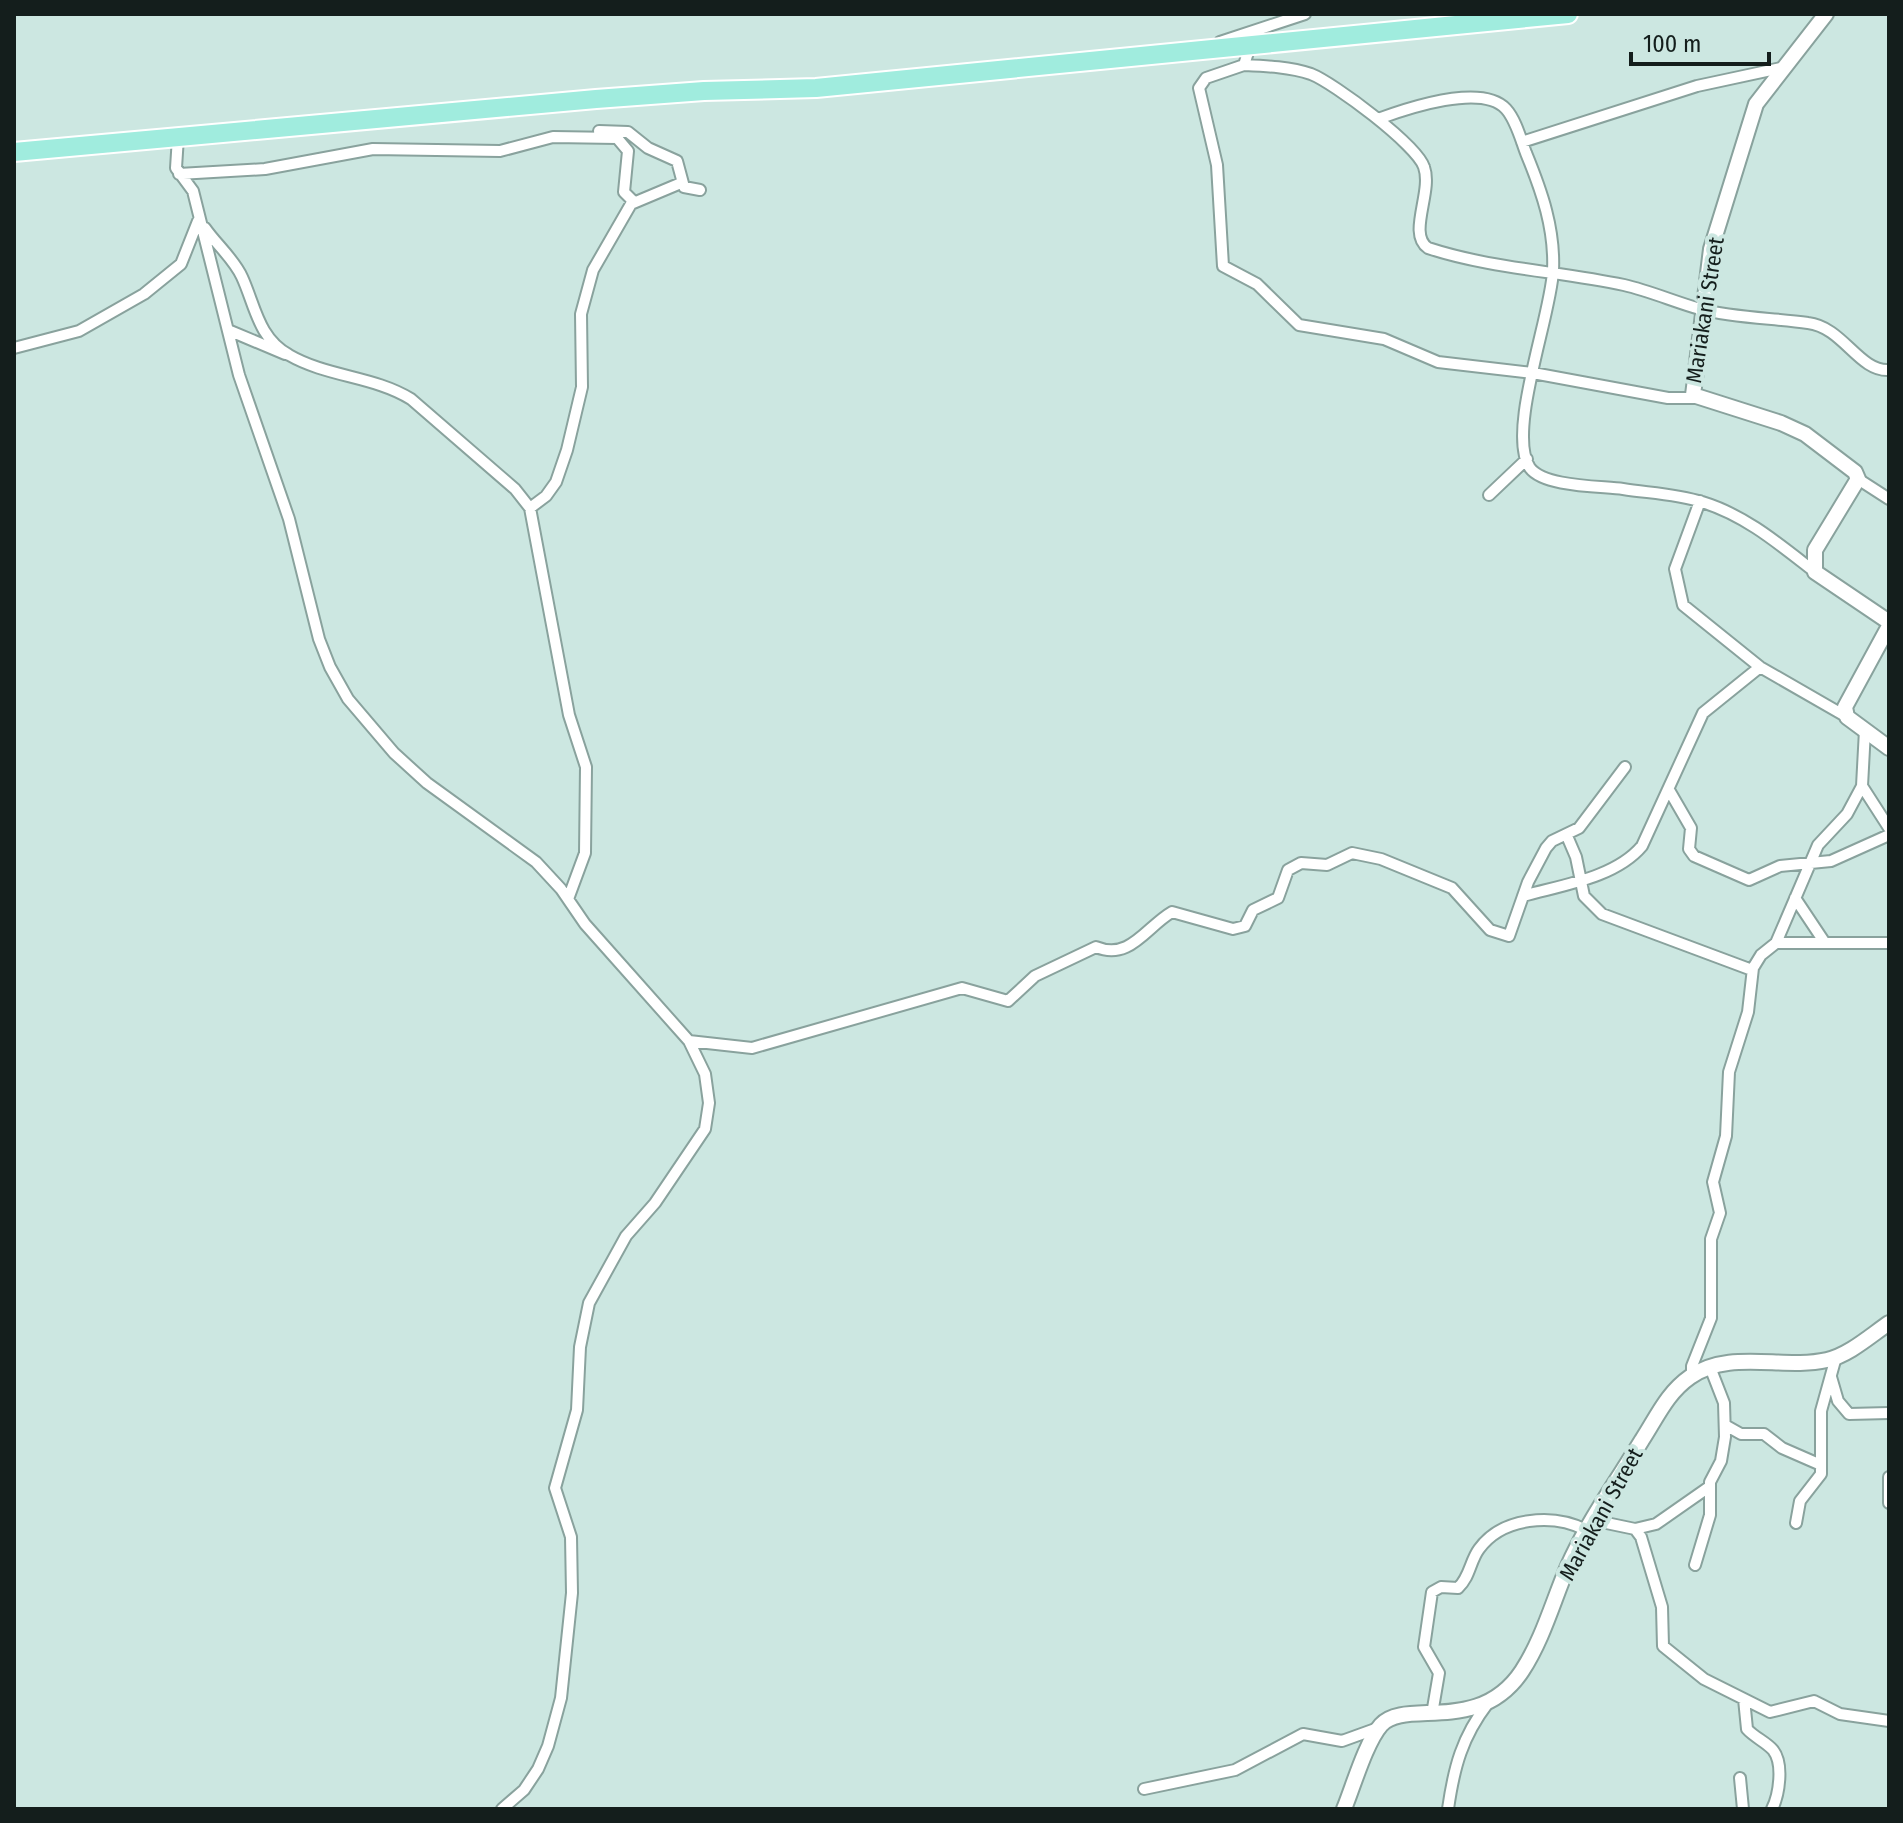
<svg xmlns="http://www.w3.org/2000/svg" width="1903" height="1823" font-family="'Fira Sans Condensed',sans-serif">
<style>
.lines{fill:none;stroke-linecap:round;stroke-linejoin:round}
.minor-casing{stroke:#89a29d;stroke-width:14}
.tertiary-casing{stroke:#89a29d;stroke-width:18}
.trunk-casing{stroke:#fff;stroke-width:22}
.minor{stroke:#fff;stroke-width:10}
.tertiary{stroke:#fff;stroke-width:14}
.trunk{stroke:#a0ecde;stroke-width:18}
.labels{text-anchor:middle;dominant-baseline:central;stroke-width:8;stroke-linejoin:round;paint-order:stroke}
.street-label{font-size:22px;fill:#141e1c;stroke:#cce7e1}
</style>
<rect width="100%" height="100%" fill="#cce7e1"/>
<g class="lines">
<g class="minor-casing">
<path id="minor" d="M1220 42 1305 14
M1250 46 1244 65 1206 78 1199 88 1217 165 1223 266 1257 284 1299 325 1384 339 1438 362 1533 373 1668 398H1695
M1244 65C1266 66 1290 67 1311 74 1334 83 1417 145 1424 167 1433 192 1407 234 1428 248 1492 269 1559 271 1624 285 1650 291 1675 302 1700 309 1734 318 1773 318 1808 323 1843 327 1859 372 1889 370
M1378 119C1408 108 1482 83 1506 109 1516 120 1521 140 1526 153 1542 192 1555 229 1553 271 1551 316 1506 433 1530 468 1544 487 1601 486 1623 489 1649 493 1677 494 1702 502 1745 515 1779 544 1815 572
M599 131 628 132 648 148 677 161 684 187 700 190
M178 137 176 168 193 191 239 375 289 519 319 639 330 667 348 699 394 753 427 783 536 862 561 889 585 924 689 1041 705 1074 709 1103 705 1129 655 1203 626 1236 589 1303 580 1347 577 1410 555 1488 571 1537 572 1593 561 1698 548 1746 538 1769 524 1790 502 1809
M1522 142 1697 86 1781 68
M179 174 265 169 373 149 500 151 553 137 617 138 628 151 624 192 634 202
M205 228C216 244 234 259 242 277 255 305 258 338 289 355 327 377 374 376 411 399L515 489 530 508 569 715 586 767 585 853 568 899
M228 330 285 354
M14 348 79 331 144 294 181 264 198 221
M1858 479 1889 499
M1489 495 1527 459
M1700 501 1675 569 1683 605 1760 667 1847 717
M530 508 546 496 556 482 567 450 582 387 581 314 593 270 631 204 681 183
M1862 786 1889 828
M1669 790 1691 828 1689 849 1694 856 1749 880 1780 866 1831 861 1889 835
M1567 836 1576 857 1584 896 1602 914 1752 970
M1523 896C1562 885 1615 878 1642 846L1703 713 1760 667
M1795 898 1825 943
M1776 943 1818 845 1847 814 1862 786 1865 730
M689 1041 752 1048 962 988 1008 1001 1035 976 1096 947C1130 961 1146 927 1172 912L1233 929 1245 926 1253 910 1278 898 1288 870 1301 863 1327 865 1352 853 1381 859 1452 888 1490 930 1509 936 1528 882 1546 848 1552 841 1579 828 1625 767
M1692 1376V1366L1711 1318V1239L1720 1213 1713 1182 1726 1136 1729 1072 1748 1012 1753 968 1761 955 1776 943H1889
M1831 1377 1838 1401 1849 1414 1889 1413
M1725 1425 1741 1434H1764L1782 1448 1821 1465
M1889 1477V1503
M1592 1520 1635 1529 1656 1524 1709 1487
M1796 1523 1800 1501 1821 1474V1411L1836 1357
M1635 1529 1641 1537 1662 1607 1663 1646 1704 1679 1770 1712 1814 1701 1840 1714 1889 1721
M1695 1565 1710 1515V1482L1721 1461 1725 1437 1724 1403 1710 1367
M1744 1699 1747 1729C1754 1737 1766 1742 1773 1750 1784 1764 1779 1795 1772 1809
M1432 1714 1439 1673 1424 1647 1432 1592 1441 1587 1458 1588C1470 1577 1470 1561 1479 1549 1502 1517 1553 1513 1586 1530
M1740 1778 1743 1809
M1144 1789 1235 1770 1303 1734 1342 1741 1378 1728
M1448 1809C1454 1767 1462 1737 1488 1703"/>
</g>
<g class="tertiary-casing">
<path id="tertiary" d="M1826 14 1756 104 1711 249 1693 395 1781 423 1805 434 1855 472 1858 479 1815 550V572L1889 622
M1889 626 1845 707 1847 717 1889 748
M1344 1809C1353 1787 1366 1742 1381 1725 1405 1698 1479 1736 1522 1671 1543 1639 1553 1601 1568 1566 1588 1521 1617 1481 1642 1440 1657 1417 1667 1393 1690 1377 1729 1349 1782 1370 1827 1360 1849 1355 1870 1336 1889 1323"/>
</g>
<g class="trunk-casing">
<path id="trunk" d="M14 152 596 99 704 91 816 88 1568 14"/>
</g>
<use href="#minor" class="minor"/>
<use href="#tertiary" class="tertiary"/>
<use href="#trunk" class="trunk"/>
</g>
<g class="labels">
<g class="street-label">
<text transform="translate(1705 310) rotate(-81)">Mariakani Street</text>
<text transform="translate(1601 1514) rotate(-61)">Mariakani Street</text>
</g>
</g>
<rect width="1903" height="1823" fill="none" stroke="#141e1c" stroke-width="32"/>
<path d="M1631 52v12h138v-12" fill="none" stroke="#141e1c" stroke-width="4"/>
<text x="1643" y="52" font-size="24" fill="#141e1c" stroke="#cce7e1" stroke-width="6" paint-order="stroke">100 m</text>
</svg>
